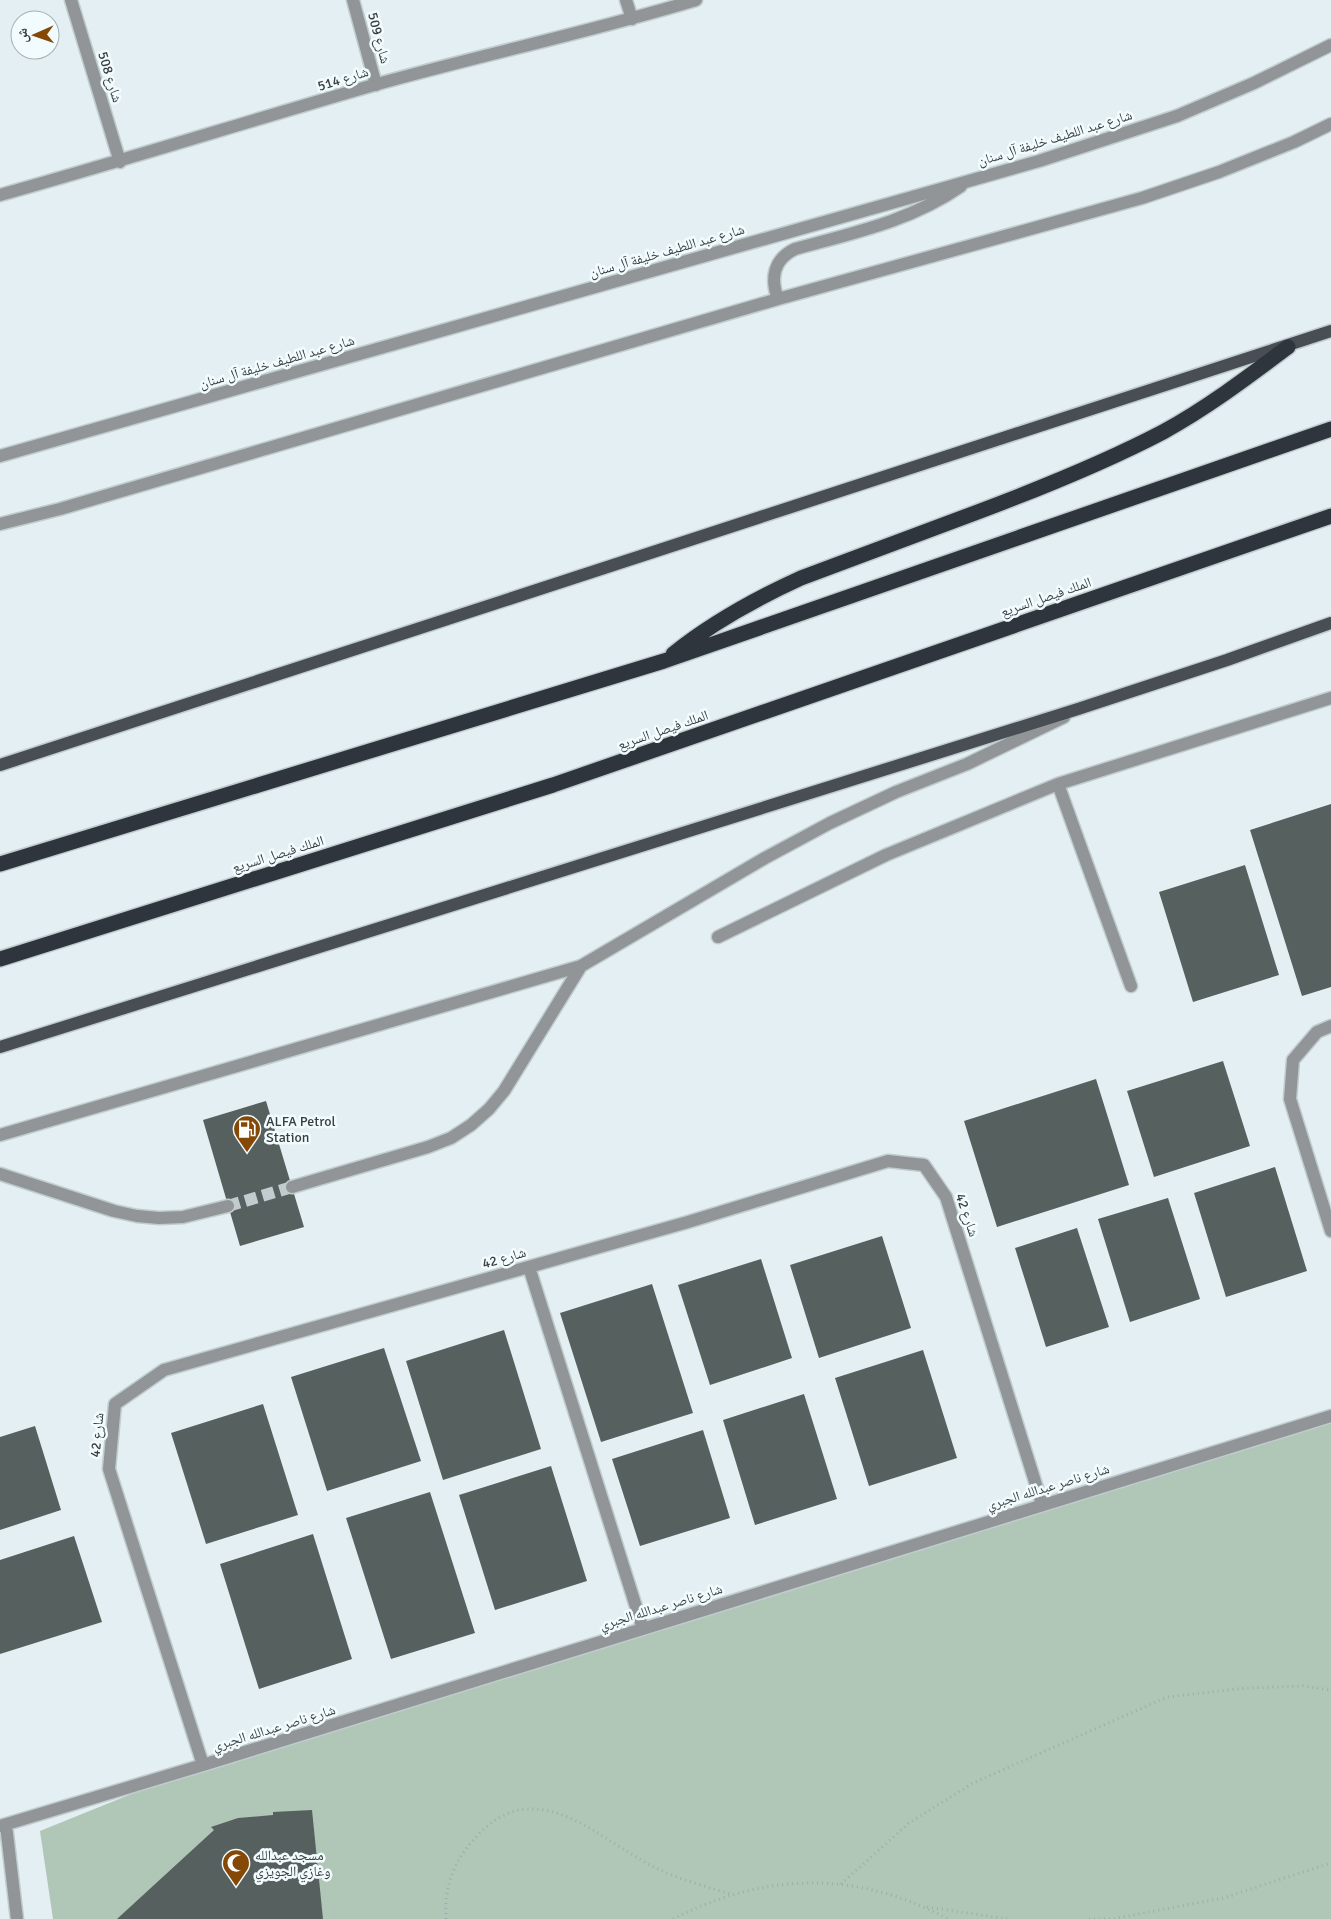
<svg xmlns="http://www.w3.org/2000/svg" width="1331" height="1919" font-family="Signika,'Noto Naskh Arabic',sans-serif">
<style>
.green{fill:#b0c6b6}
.building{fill:#56605f}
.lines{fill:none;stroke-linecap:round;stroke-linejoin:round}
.minor-tunnel{stroke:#c1cccf;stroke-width:12;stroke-dasharray:12 6;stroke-linecap:butt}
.minor-casing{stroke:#c1cccf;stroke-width:15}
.major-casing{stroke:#c1cccf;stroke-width:15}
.highway-casing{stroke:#c1cccf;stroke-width:18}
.path{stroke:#a1abad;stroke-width:3;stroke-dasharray:1 4;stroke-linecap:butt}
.minor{stroke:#919598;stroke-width:12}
.major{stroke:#484e53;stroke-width:12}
.highway{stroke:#2f353c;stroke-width:15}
.labels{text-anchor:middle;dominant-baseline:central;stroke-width:5;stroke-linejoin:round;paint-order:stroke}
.street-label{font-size:14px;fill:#393e3f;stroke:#f2fcff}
.poi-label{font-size:14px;fill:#393e3f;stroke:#f2fcff;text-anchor:start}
</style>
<rect width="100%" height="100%" fill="#e3eff3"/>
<path class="green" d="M1331 1417V1919H53L40 1831 203 1765Z"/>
<path class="building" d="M1331 804V987L1302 996 1250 830Z
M1245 865 1279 975 1193 1002 1159 892Z
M1223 1061 1250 1146 1154 1177 1127 1091Z
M1096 1079 1129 1185 997 1227 964 1121Z
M266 1101 304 1227 240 1246 203 1120Z
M1275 1167 1307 1271 1226 1297 1194 1193Z
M1168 1198 1200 1299 1130 1322 1098 1219Z
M1077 1228 1109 1327 1046 1347 1015 1248Z
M882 1236 911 1328 819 1358 790 1265Z
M761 1259 792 1358 710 1385 678 1285Z
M652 1284 693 1413 601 1442 560 1313Z
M504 1330 541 1449 443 1480 406 1361Z
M384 1348 421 1461 327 1491 291 1377Z
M923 1350 957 1458 869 1486 835 1378Z
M804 1394 837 1499 755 1525 723 1420Z
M263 1404 298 1515 206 1544 171 1433Z
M35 1426 61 1510 0 1530V1437Z
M703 1430 730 1518 640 1546 612 1459Z
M551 1466 587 1581 495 1610 459 1495Z
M430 1492 475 1633 391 1659 346 1518Z
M313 1534 352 1659 259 1689 220 1564Z
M74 1536 102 1622 0 1654V1560Z
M312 1810 323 1919H117L214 1830 211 1827 238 1818 273 1815V1812Z"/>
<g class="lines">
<path class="minor-tunnel" d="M228 1206 292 1187"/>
<g class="minor-casing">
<path id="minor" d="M71 0 120 162
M353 0 376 85
M626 0 632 19
M0 195C125 160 249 121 374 85 481 55 590 32 696 0
M778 299C770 278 774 259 795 249 853 233 911 221 961 186
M0 456 1039 161 1177 116 1254 83 1331 45
M0 524 60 509 778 299 1142 198 1219 172 1294 142 1331 124
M1058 784 1131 986
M718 937 886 855 1058 784 1331 698
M1331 1026 1317 1032 1293 1060 1290 1099 1331 1231
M0 1135 581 966 765 858 830 823 896 792 967 764 1064 717
M0 1174 114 1211 137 1216 159 1218 183 1217 228 1206
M292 1187 428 1147 451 1138 471 1125 489 1109 504 1091 581 966
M529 1267 643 1629
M203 1765 109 1469 115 1404 164 1370 688 1222 888 1161 924 1165 946 1197 1042 1504
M6 1825 17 1919
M0 1826 203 1765 1331 1416"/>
</g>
<g class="major-casing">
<path id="major" d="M0 765 1331 331
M0 1047 1078 709 1227 660 1331 623"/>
</g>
<g class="highway-casing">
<path id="highway" d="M673 654C713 622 755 599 801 578 859 556 917 535 975 513 1039 489 1102 464 1163 432 1207 408 1248 377 1288 347
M0 864 664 661 1331 429
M0 959 553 785 1331 516"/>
</g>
<path class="path" d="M841 1884 909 1823 973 1783 1167 1697 1246 1688 1303 1686 1331 1690
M927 1907 1008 1919
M446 1919C444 1887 453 1863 474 1839 535 1770 595 1837 654 1867 679 1880 707 1886 733 1895
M673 1919C766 1872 856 1870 948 1919
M1089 1919H1112L1223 1898 1331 1863"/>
<use href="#minor" class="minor"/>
<use href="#major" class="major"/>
<use href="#highway" class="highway"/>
</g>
<defs>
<g id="fuel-pin" transform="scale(1.4375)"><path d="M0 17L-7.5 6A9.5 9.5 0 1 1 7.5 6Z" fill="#854807" stroke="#f2fcff"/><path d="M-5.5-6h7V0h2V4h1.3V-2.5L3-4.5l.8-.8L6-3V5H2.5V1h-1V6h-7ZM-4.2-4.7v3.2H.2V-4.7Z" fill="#fff"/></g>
<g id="mosque-pin" transform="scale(1.4375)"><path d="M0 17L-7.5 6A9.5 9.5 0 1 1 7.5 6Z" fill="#854807" stroke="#f2fcff"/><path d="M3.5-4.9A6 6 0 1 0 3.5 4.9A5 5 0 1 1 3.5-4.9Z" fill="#fff"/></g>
</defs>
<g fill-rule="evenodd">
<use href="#fuel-pin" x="247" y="1129"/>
<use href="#mosque-pin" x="236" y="1863"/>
</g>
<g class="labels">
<g class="street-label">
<text transform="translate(379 38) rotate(75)">شارع 509</text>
<text transform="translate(110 77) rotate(73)">شارع 508</text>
<text transform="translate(343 79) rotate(-17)">شارع 514</text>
<text transform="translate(1055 138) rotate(-17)">شارع عبد اللطيف خليفة آل سنان</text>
<text transform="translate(667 251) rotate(-16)">شارع عبد اللطيف خليفة آل سنان</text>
<text transform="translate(277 362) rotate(-16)">شارع عبد اللطيف خليفة آل سنان</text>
<text transform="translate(1046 597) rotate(-19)">الملك فيصل السريع</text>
<text transform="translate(663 730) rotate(-19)">الملك فيصل السريع</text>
<text transform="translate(278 854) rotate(-17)">الملك فيصل السريع</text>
<text transform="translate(967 1215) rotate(71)">شارع 42</text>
<text transform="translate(504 1258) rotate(-16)">شارع 42</text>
<text transform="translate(97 1435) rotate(-85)">شارع 42</text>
<text transform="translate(1048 1487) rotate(-17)">شارع ناصر عبدالله الجبري</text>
<text transform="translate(661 1607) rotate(-17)">شارع ناصر عبدالله الجبري</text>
<text transform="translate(274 1728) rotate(-17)">شارع ناصر عبدالله الجبري</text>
</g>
<g class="poi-label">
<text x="266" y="1121">ALFA Petrol<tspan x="266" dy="16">Station</tspan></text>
<text x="255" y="1855">مسجد عبدالله<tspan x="255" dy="16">وغازي الجويزي</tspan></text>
</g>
</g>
<g transform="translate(35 35) rotate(268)"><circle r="24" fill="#f2fcff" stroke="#a8b0b2"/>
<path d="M0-4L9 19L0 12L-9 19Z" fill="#854807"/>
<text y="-8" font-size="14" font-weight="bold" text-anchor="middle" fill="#393e3f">ش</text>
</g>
</svg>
